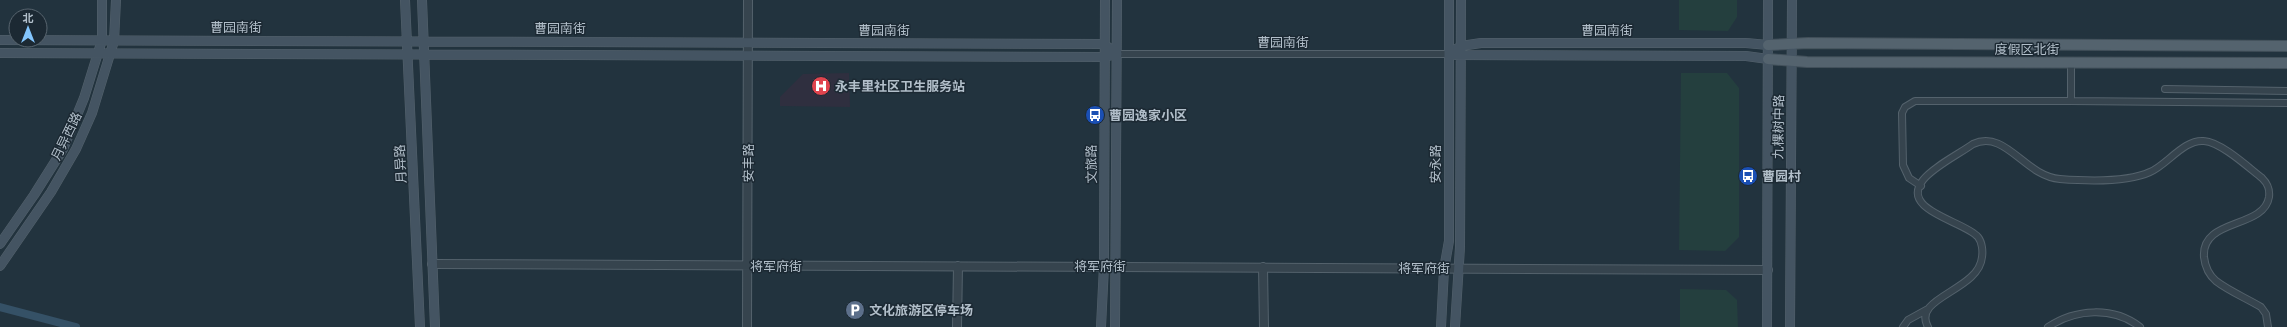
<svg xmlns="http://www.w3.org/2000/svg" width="2287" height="327" font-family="'Exo 2','Noto Sans SC',sans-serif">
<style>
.medical{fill:#2f2f3f}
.green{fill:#243f3e}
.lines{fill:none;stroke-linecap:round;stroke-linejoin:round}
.canal{stroke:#355166;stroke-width:8}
.minor-casing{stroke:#54626c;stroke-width:8}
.tertiary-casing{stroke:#54626c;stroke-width:10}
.secondary-casing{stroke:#54626c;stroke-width:10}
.primary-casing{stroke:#42505a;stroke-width:12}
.minor{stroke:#36444e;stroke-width:6}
.tertiary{stroke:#36444e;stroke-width:8}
.secondary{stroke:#445462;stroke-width:9}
.primary{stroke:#54636e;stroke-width:10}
.labels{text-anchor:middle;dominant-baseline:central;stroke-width:3;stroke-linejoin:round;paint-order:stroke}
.street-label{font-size:13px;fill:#b2bfca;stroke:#1c2933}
.poi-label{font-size:13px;font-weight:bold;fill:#b2bfca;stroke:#1c2933;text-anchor:start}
</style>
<rect width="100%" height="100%" fill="#22333e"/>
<path class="medical" d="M849 73 850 107 780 106V97L803 74Z"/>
<path class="green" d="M1679 0H1737V17L1728 31 1679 30Z
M1681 73H1727L1739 88V237L1725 251 1679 250Z
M1680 289 1726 290 1737 300 1738 327H1680Z"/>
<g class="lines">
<path class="canal" d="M0 307 76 327"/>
<g class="minor-casing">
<path id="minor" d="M1117 54H1448
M2071 62V101L2287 103
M2165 89 2287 91
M1921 186 1909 178 1903 165 1902 113 1905 107 1915 101H2071
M1903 327 1908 320 1928 309
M1928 327C1911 297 1979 291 1982 257 1983 251 1982 242 1978 237 1965 221 1899 211 1923 180 1933 167 1959 154 1973 144 2006 129 2024 176 2060 179 2086 181 2126 183 2150 172 2167 165 2184 139 2204 141 2221 142 2249 168 2262 178 2268 184 2270 189 2269 197 2264 229 2201 218 2204 257 2205 266 2209 275 2216 281 2229 291 2246 298 2261 307L2266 314 2268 327
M2048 327C2075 309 2113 306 2140 327"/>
</g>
<g class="tertiary-casing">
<path id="tertiary" d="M432 264 1768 270
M1263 267 1264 327
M747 327 748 0
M957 327 958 266"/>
</g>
<g class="secondary-casing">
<path id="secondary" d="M405 0 420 327
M422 0 435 327
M0 40 1104 44 1117 54
M1456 49 1461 46 1481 43H1746L1768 45
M0 53 1104 57 1117 54
M1455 55 1746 56 1768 59
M0 244 34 195 63 149 84 98 102 40V0
M0 266 51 192 76 149 92 113 114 41 116 0
M1101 327 1104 266 1105 0
M1115 327 1117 0
M1441 327 1444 269 1449 241V0
M1455 327 1460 247 1461 0
M1767 327 1768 0
M1790 327 1792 0"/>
</g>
<g class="primary-casing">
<path id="primary" d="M1768 45 1808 43 2287 46
M1768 59 1807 62 2287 63"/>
</g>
<use href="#minor" class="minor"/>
<use href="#tertiary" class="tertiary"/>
<use href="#secondary" class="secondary"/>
<use href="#primary" class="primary"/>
</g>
<defs>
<g id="hospital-disc" transform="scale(1)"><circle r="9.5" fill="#e0444e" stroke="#1c2933"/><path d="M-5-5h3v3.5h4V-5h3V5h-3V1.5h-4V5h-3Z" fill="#fff"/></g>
<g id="bus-disc" transform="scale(1)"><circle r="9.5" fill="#1a4fb4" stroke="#1c2933"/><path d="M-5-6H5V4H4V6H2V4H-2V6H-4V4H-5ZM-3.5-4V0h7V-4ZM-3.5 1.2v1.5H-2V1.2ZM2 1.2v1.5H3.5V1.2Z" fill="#fff"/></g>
<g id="parking-disc" transform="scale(1)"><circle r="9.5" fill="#5c6f8a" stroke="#1c2933"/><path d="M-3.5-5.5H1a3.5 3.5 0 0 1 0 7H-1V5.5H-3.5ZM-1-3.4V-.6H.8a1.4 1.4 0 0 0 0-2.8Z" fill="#fff"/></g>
</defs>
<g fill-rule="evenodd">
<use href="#hospital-disc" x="821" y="86"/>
<use href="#bus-disc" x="1095" y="115"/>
<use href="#bus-disc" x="1748" y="176"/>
<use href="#parking-disc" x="855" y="310"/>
</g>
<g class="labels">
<g class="street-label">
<text x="236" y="27">曹园南街</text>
<text x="560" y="28">曹园南街</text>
<text x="884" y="30">曹园南街</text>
<text x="1607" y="30">曹园南街</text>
<text x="1283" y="42">曹园南街</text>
<text x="2027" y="49">度假区北街</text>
<text transform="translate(1778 127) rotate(-89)">九棵树中路</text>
<text transform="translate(66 136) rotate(-64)">月异西路</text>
<text transform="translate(748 163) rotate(-90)">安丰路</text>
<text transform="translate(400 164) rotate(-93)">月异路</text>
<text transform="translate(1091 164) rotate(-91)">文旅路</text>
<text transform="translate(1435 164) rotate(-90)">安永路</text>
<text x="776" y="266">将军府街</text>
<text x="1100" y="266">将军府街</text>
<text x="1424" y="268">将军府街</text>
</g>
<g class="poi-label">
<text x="835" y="86">永丰里社区卫生服务站</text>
<text x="1109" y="115">曹园逸家小区</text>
<text x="1762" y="176">曹园村</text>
<text x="869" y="310">文化旅游区停车场</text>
</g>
</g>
<g transform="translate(28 28)"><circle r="19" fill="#1c2933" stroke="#58656f"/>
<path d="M0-3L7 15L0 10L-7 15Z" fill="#83c5fd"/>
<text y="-6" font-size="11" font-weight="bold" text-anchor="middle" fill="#b2bfca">北</text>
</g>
</svg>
